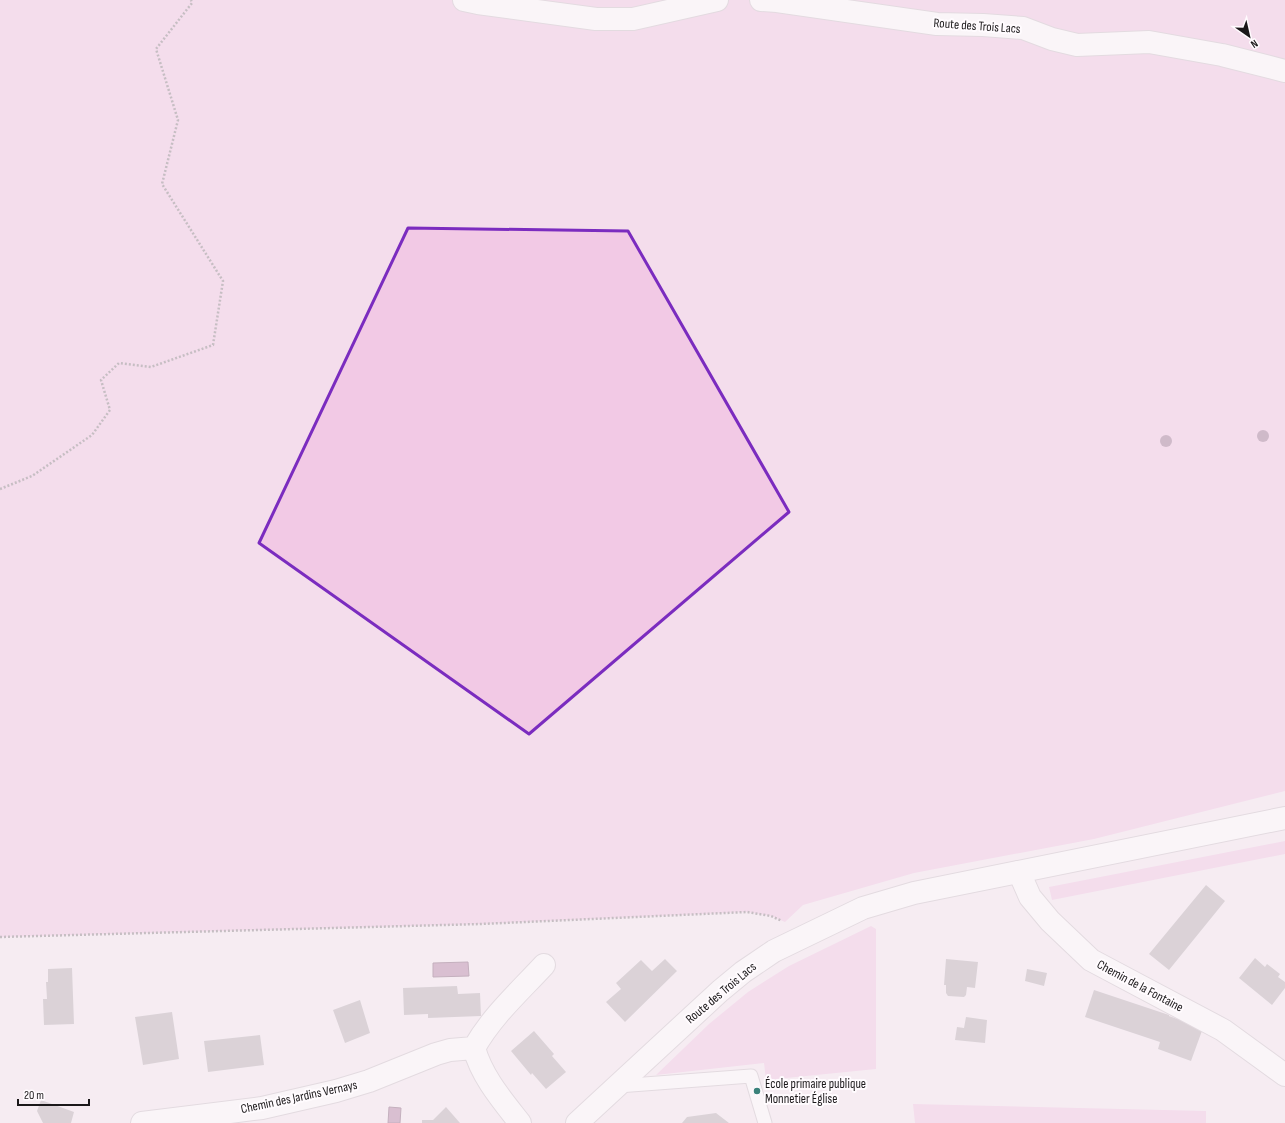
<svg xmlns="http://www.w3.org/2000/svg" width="1285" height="1123" font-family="'Sofia Sans Condensed',sans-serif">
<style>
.green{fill:#f2c9e5}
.water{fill:#b688a9;stroke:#88667e}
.building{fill:#bab2b7}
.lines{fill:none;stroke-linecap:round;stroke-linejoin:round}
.service-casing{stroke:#cdc5cb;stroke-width:15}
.minor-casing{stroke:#cdc5cb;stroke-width:24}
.tertiary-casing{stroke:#cdc5cb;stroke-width:24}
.path{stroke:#8d868a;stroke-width:2.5;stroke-dasharray:2 2;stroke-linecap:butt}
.service{stroke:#fff;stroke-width:13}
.minor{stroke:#fff;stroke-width:22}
.tertiary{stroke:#fff;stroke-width:22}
.tree{fill:#a07d98}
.marked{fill:none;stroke:#7b2cbf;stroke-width:3;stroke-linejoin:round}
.poi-dot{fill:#3a817a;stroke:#fffbfe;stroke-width:1.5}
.labels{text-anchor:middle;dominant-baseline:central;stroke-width:4;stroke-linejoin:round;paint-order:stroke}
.street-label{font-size:13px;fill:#1b181a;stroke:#fffbfe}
.poi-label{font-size:13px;fill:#1b181a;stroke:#fffbfe;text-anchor:start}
</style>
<rect width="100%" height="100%" fill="#f5ecf2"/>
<path class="green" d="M0 0H1285V791L1094 839 914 873 803 905 785 922 771 916 747 912 481 924 0 937Z
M1285 841V854L1052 900 1049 887Z
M871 926 876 929V1069L766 1080 764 1063 656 1075 709 1024 748 992 789 966Z
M913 1104 1206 1111V1123H915Z"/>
<path class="water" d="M468 962 469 976 433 977V963Z
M389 1107 401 1108 400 1123H388Z"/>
<path class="building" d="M1206 885 1225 901 1169 970 1149 954Z
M1255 958 1265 967 1267 964 1280 974 1278 977 1285 982V988L1272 1005 1239 978Z
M665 959 677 971 625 1022 606 1002 621 989 616 983 641 960 652 971Z
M946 959 978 962 975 988 967 987 966 995 964 997 948 996 946 993V985H944Z
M72 968 74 1024 44 1025 43 999H47L46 982H48V969Z
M1027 969 1047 973 1044 986 1025 981Z
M457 986 458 994 480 993 481 1016 428 1018V1014L404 1015 403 988Z
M1094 990 1169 1015V1016L1203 1028 1191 1061 1158 1049 1160 1042 1085 1017Z
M360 1000 370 1033 345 1043 333 1010Z
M172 1012 179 1059 143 1065 135 1017Z
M966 1017 987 1020 985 1043 955 1040 957 1027 964 1028Z
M534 1031 554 1054 552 1056 566 1072 546 1089 532 1073 531 1075 511 1051Z
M260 1035 264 1065 208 1072 204 1041Z
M41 1100 74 1112 71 1123H43L37 1111Z
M446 1107 460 1123H422V1120H433Z
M716 1113 729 1123H682L687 1117Z"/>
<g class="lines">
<g class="service-casing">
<path id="service" d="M618 1086 751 1076 765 1123"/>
</g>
<g class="minor-casing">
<path id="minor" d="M1019 872 1030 897 1050 921 1091 960 1223 1030 1285 1075
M474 1048C492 1016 519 992 544 965
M142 1123 262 1108 336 1091 369 1081 436 1054 450 1050 474 1048C482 1077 502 1100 520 1123"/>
</g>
<g class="tertiary-casing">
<path id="tertiary" d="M464 0 478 3 596 19H633L717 0
M761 0 777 1 937 24 983 25 1023 28 1052 39 1077 45 1149 42 1222 55 1285 71
M577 1123 720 991 743 972 774 951 863 908 914 893 1285 818"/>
</g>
<path class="path" d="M0 489 32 476 92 435 110 410 101 380 119 363 151 367 213 345 223 281 162 184 178 120 156 49 192 3 191 0
M0 937 481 924 747 912 771 916 782 921"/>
<use href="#service" class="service"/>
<use href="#minor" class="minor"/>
<use href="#tertiary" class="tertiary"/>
</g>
<g class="tree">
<circle cx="1263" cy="436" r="6"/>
<circle cx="1166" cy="441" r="6"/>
</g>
<path d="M0 0H1285V1123H0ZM408 228 628 231 789 512 529 734 259 543Z" fill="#f5ecf2" fill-opacity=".55" fill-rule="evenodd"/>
<path class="marked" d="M408 228 628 231 789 512 529 734 259 543Z"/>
<circle class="poi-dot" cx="757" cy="1091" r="4"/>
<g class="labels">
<g class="street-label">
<text transform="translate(977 26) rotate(4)">Route des Trois Lacs</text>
<text transform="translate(1140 986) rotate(28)">Chemin de la Fontaine</text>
<text transform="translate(721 993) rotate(-40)">Route des Trois Lacs</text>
<text transform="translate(299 1097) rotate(-12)">Chemin des Jardins Vernays</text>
</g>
<g class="poi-label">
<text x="765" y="1084">École primaire publique<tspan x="765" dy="15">Monnetier Église</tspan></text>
</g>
</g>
<g transform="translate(1249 36) rotate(146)" stroke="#fffbfe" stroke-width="3" paint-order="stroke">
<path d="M0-3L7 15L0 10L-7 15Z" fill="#1b181a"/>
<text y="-6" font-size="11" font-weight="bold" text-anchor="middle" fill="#1b181a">N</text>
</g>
<path d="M18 1099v6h71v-6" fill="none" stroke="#1b181a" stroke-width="2"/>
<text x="24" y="1099" font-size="12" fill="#1b181a" stroke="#fffbfe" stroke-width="3" paint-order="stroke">20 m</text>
</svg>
